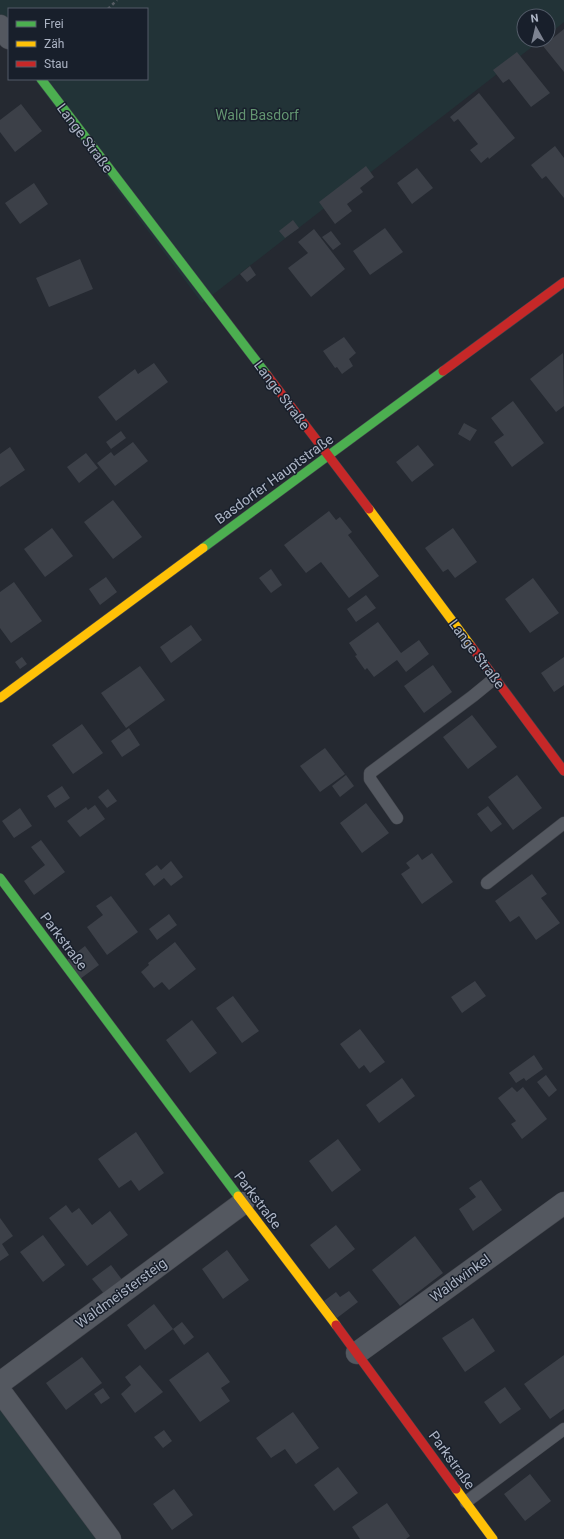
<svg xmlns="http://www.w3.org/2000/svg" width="564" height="1539" font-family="Roboto,sans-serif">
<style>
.green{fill:#223337}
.building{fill:#3c4048}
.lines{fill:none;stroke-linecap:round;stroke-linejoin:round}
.lane-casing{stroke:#42454c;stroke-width:13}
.street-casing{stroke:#42454c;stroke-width:23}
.fast-casing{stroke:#42454c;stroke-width:10}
.slow-casing{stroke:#42454c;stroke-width:10}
.jam-casing{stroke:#42454c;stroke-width:10}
.path{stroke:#565c63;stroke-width:2.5;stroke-dasharray:3 3;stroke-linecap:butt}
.lane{stroke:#545860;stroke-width:12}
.street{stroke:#545860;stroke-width:22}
.fast{stroke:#4caf50;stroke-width:9}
.slow{stroke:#ffc107;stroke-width:9}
.jam{stroke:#c62828;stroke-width:9}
.labels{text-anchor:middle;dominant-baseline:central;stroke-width:3;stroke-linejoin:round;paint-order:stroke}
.park-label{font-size:14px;fill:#639571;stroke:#181f2b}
.street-label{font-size:14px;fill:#acb4c4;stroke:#181f2b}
</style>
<rect width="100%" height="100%" fill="#252931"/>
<path class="green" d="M0 0H564V22L548 35V16H524V40H541L202 303 34 79H147V9H9V45L0 33Z
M0 1409 99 1539H0Z"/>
<path class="building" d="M564 29V72L543 46Z
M517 52 550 93 531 107 509 79 503 83 493 70Z
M479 93 515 138 489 159 488 157 481 163 470 150 478 144 458 119 454 122 450 117Z
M21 104 42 131 15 152 0 132V120Z
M555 146 564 158V198L546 176 542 179 531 165Z
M366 166 374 177 360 188 363 192 347 204 352 211 335 224 319 202Z
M417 168 433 188 412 204 397 183Z
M34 183 48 204 20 224 5 203Z
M293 220 299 228 285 238 279 231Z
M385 228 403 252 370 275 353 251Z
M314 229 345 269 311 297 288 268 308 253 298 242Z
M331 231 341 244 333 250 322 237Z
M80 259 93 289 49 307 36 278Z
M250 266 256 275 247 282 240 274Z
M344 337 356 353 349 359 353 366 342 374 337 367 335 368 323 351Z
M563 353 564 406 556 412 530 379Z
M154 363 168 382 116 421 98 397 135 369 138 374Z
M513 401 544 443 512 467 494 442 504 435 491 418Z
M464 423 477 430 470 441 458 434Z
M121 431 126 438 111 449 106 442Z
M133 442 148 461 115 486 97 463 111 452 114 456Z
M418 445 434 465 412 482 396 462Z
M10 447 25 470 0 487V454Z
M86 453 98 468 79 483 67 467Z
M113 500 142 537 113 559 84 522Z
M329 511 336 520 340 517 352 532 348 535 379 576 349 598 321 562 306 573 284 545Z
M52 528 73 556 45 577 24 549Z
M453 528 477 562 455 578 448 569 443 572 425 548Z
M271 569 282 585 271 593 259 578Z
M106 577 117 592 100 605 89 589Z
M533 578 559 613 530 633 505 599Z
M14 582 42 621 11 643 0 628V592Z
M366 595 376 608 356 622 347 609Z
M378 622 401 653 419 640 429 654 406 672 397 660 374 677 367 668 365 670 355 656 357 655 349 643Z
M191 625 202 640 171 663 160 647Z
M22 657 27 664 20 669 15 662Z
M564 657V685L554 692 541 673Z
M433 665 452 692 424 713 404 686Z
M140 666 165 700 126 728 101 693Z
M472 715 497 747 468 769 443 737Z
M82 724 103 753 73 774 52 745Z
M129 728 140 745 122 757 111 741Z
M325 748 345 774 320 792 300 766Z
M346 775 354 786 340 797 332 786Z
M517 775 542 808 513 830 488 797Z
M62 786 70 798 55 808 47 796Z
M108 789 117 801 107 808 98 797Z
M366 803 389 833 362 853 340 823Z
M95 805 105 819 80 837 67 821 86 807 88 810Z
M488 806 502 824 491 832 477 814Z
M20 808 32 826 14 838 2 821Z
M41 840 65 872 34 895 24 881 45 865 31 847Z
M432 853 453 882 422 904 401 874 410 868 406 863 418 854 422 860Z
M171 861 183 877 171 886 164 878 154 886 145 874 157 865 161 870Z
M532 874 547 894 541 898 560 923 536 940 519 916 510 922 495 901Z
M111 896 138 932 107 955 87 927 103 915 96 906Z
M169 914 177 925 157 940 149 929Z
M175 942 196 969 169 990 162 982 154 988 141 972 149 965 148 963Z
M85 946 99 965 80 979 67 960Z
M475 981 486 996 462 1013 451 997Z
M233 996 259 1031 242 1043 216 1008Z
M192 1020 217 1053 190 1073 166 1040Z
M360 1029 385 1062 370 1073 364 1065 359 1069 340 1044Z
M534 1055 543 1069 526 1081 524 1078 516 1083 509 1073Z
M546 1075 557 1090 549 1097 537 1082Z
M402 1078 415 1096 379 1123 366 1105Z
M512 1087 517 1092 523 1087 547 1119 522 1139 511 1124 516 1121 498 1098Z
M136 1132 164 1173 139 1191 131 1180 119 1188 98 1159Z
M338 1139 361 1170 332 1192 309 1161Z
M481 1180 502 1210 473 1231 459 1209 476 1197 469 1188Z
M66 1205 72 1213 79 1208 92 1225 110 1211 128 1235 87 1266 49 1218Z
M0 1218 13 1236 2 1244 9 1255 0 1261Z
M336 1225 355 1249 329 1269 310 1245Z
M43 1235 65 1265 43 1282 20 1252Z
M415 1236 443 1273 400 1306 372 1270Z
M227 1250 249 1280 223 1299 202 1269Z
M111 1265 123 1281 105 1295 92 1279Z
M349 1291 358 1302 337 1318 324 1301 336 1292 340 1297Z
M154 1304 173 1329 145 1350 127 1325Z
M473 1318 495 1351 465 1372 442 1338Z
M182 1322 194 1337 184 1345 173 1329Z
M208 1352 230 1382 221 1388 230 1401 200 1422 169 1380Z
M564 1355V1409L550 1419 524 1384Z
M82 1357 102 1383 66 1410 46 1383Z
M140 1365 163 1392 135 1413 121 1394 131 1385 125 1377Z
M505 1387 521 1409 500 1424 484 1402Z
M103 1388 110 1398 101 1404 94 1394Z
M293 1412 319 1448 296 1464 285 1449 271 1458 256 1438Z
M164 1430 172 1441 163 1448 154 1437Z
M338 1467 358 1493 334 1511 314 1485Z
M530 1474 551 1501 525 1521 504 1494Z
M174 1489 193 1515 172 1530 153 1504Z
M387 1503 410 1536 406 1539H360L352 1527Z"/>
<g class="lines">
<g class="lane-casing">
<path id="lane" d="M397 818 370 779V773L473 696 495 678
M487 883 564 823
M466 1502 564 1429"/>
</g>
<g class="street-casing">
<path id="street" d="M0 26 9 38
M357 1353 564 1203
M0 1383 243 1203
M0 1391 110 1539"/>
</g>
<g class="fast-casing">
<path id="fast" d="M41 79 267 375
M203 548 443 371
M0 878 238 1196"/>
</g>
<g class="slow-casing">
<path id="slow" d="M369 509 471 646
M0 698 203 548
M238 1196 336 1325
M456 1489 493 1539"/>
</g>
<g class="jam-casing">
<path id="jam" d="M443 371 564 282
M267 375 369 509
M471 646 564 771
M336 1325 456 1489"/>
</g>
<path class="path" d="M108 9 117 0"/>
<use href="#lane" class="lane"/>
<use href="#street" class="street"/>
<use href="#fast" class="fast"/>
<use href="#slow" class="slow"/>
<use href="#jam" class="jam"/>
</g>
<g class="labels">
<g class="park-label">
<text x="257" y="115">Wald Basdorf</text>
</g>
<g class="street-label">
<text transform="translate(85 138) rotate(53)">Lange Straße</text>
<text transform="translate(282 395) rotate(53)">Lange Straße</text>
<text transform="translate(274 479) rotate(-36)">Basdorfer Hauptstraße</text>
<text transform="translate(477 654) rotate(53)">Lange Straße</text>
<text transform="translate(64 941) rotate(53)">Parkstraße</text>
<text transform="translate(258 1200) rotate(53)">Parkstraße</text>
<text transform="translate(460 1278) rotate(-36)">Waldwinkel</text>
<text transform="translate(121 1293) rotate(-36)">Waldmeistersteig</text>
<text transform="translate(452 1460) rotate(54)">Parkstraße</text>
</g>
</g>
<rect x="8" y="8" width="140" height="72" fill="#181f2b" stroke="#535b68"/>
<rect x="16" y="21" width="20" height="6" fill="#4caf50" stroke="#535b68"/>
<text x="44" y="28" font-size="12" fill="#acb4c4">Frei</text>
<rect x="16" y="41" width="20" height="6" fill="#ffc107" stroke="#535b68"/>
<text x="44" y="48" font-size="12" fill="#acb4c4">Zäh</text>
<rect x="16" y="61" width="20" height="6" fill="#c62828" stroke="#535b68"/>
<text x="44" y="68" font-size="12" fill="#acb4c4">Stau</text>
<g transform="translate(536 28) rotate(352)"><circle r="19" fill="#181f2b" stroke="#535b68"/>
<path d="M0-3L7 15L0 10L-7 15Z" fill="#7d8391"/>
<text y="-6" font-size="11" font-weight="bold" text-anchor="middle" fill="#acb4c4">N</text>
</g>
</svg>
